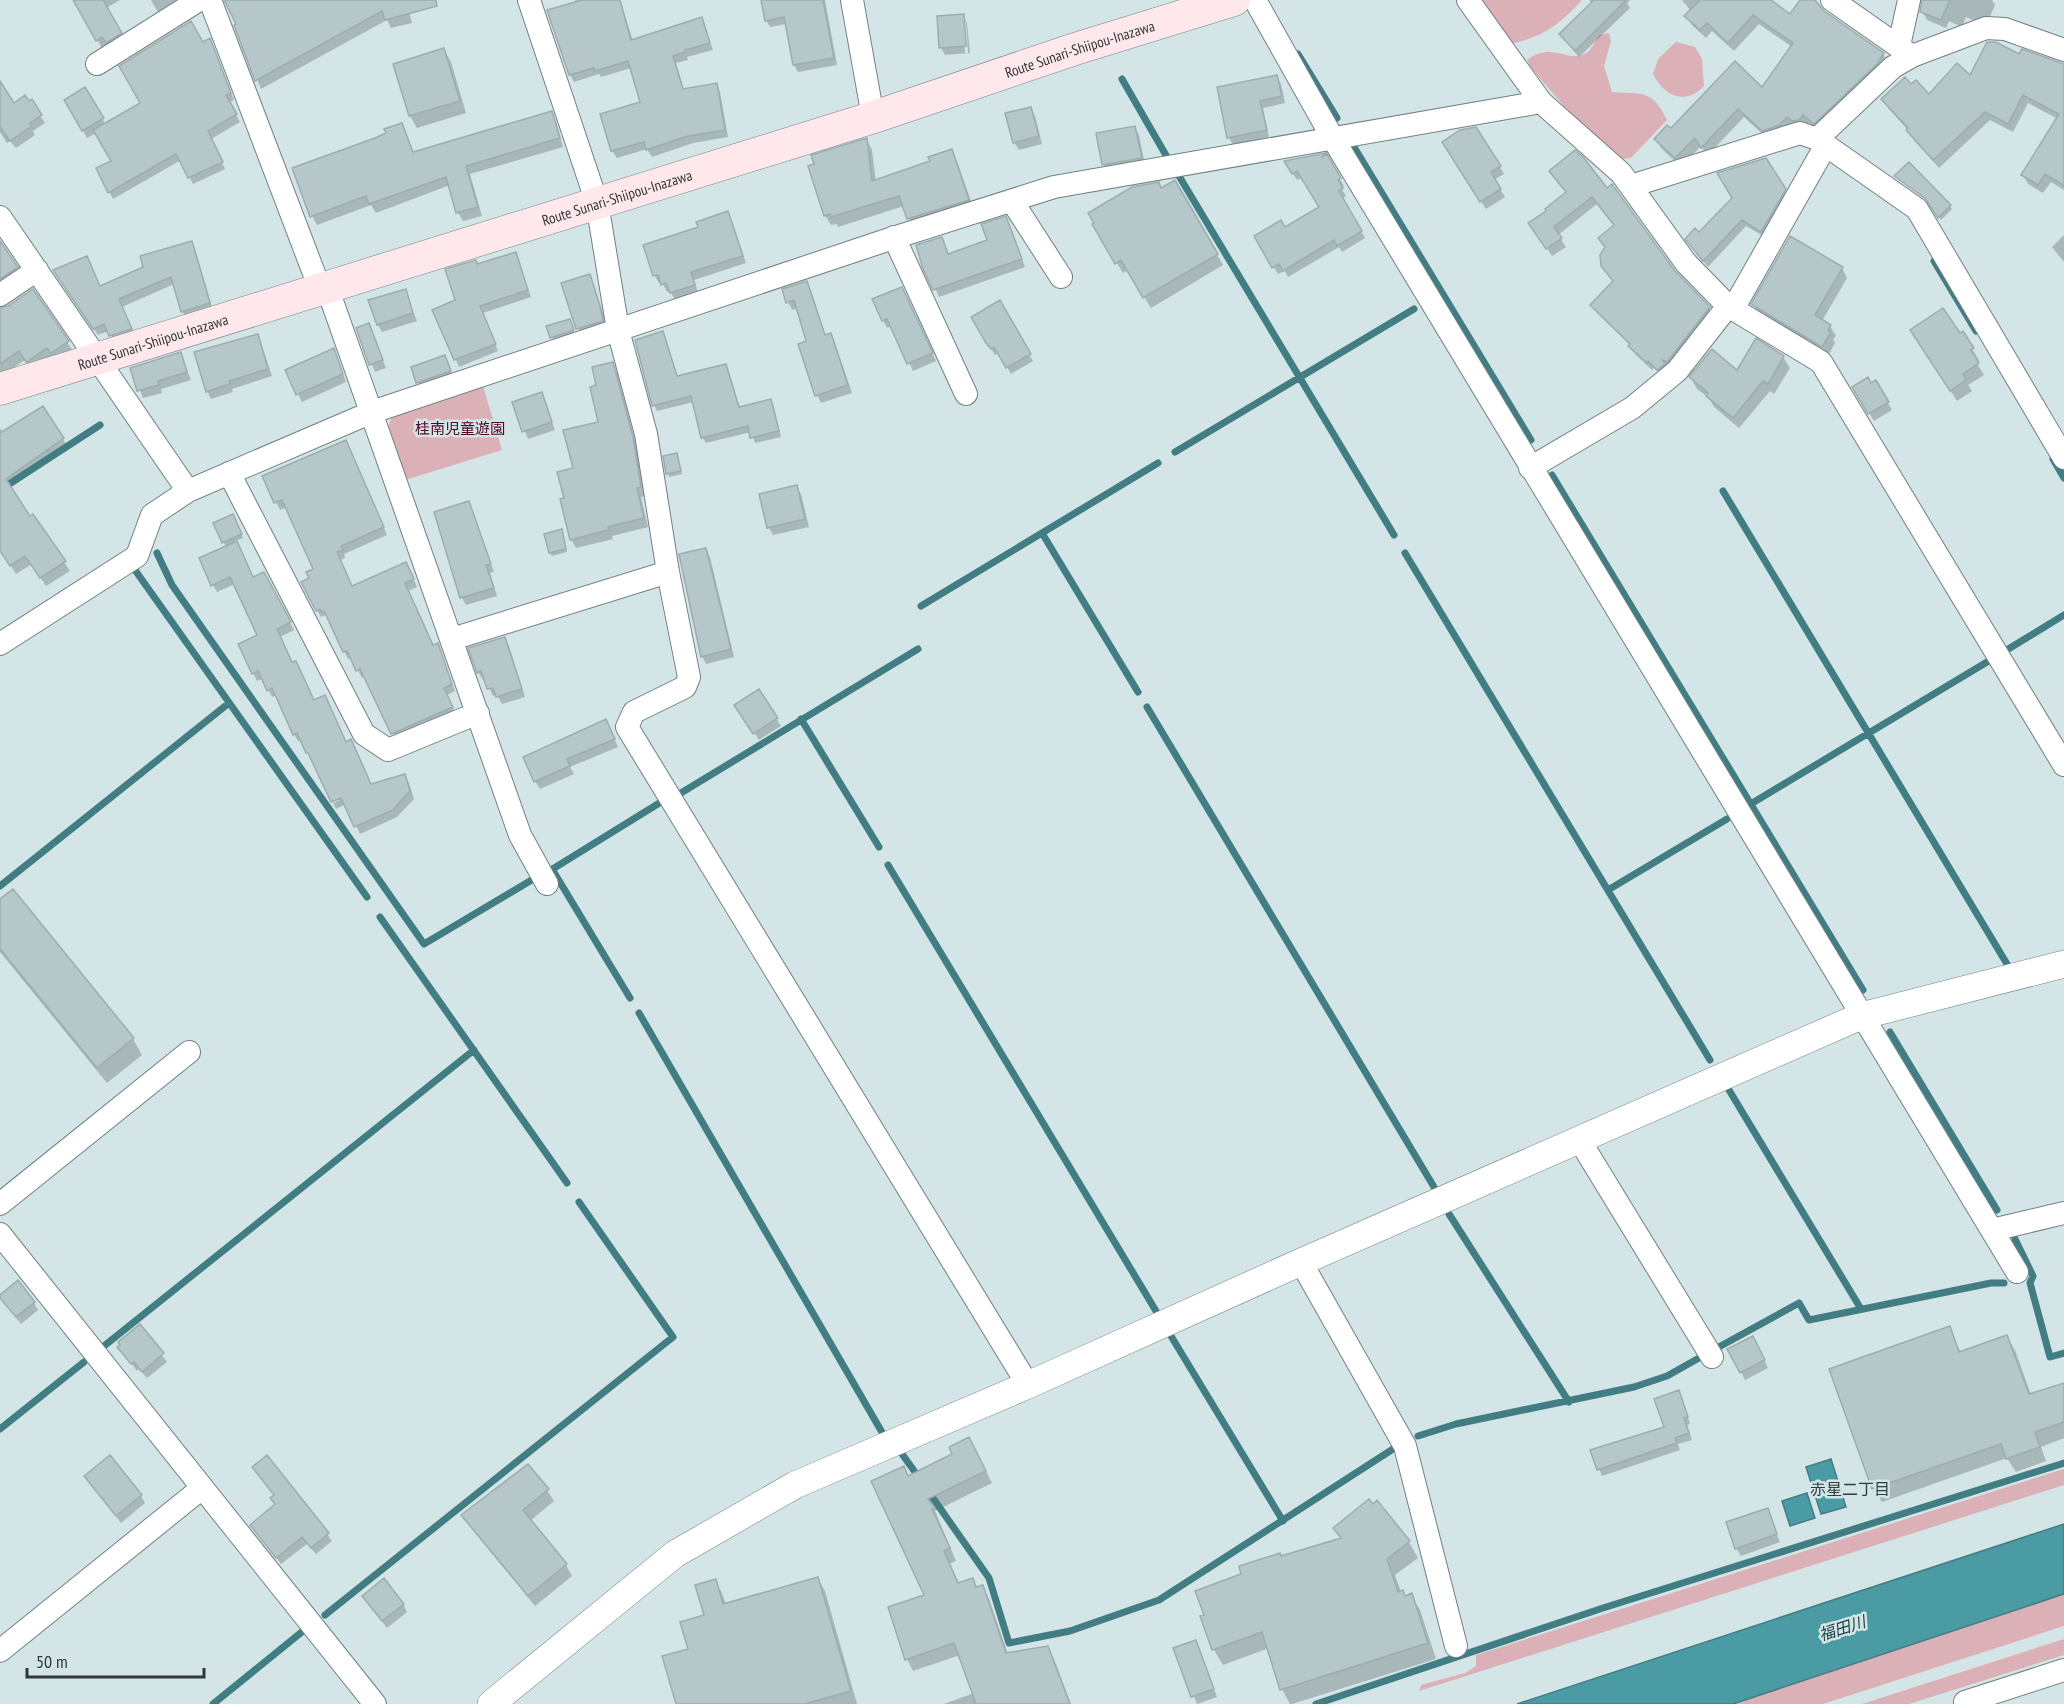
<svg xmlns="http://www.w3.org/2000/svg" width="2064" height="1704" font-family="'PT Sans Narrow','Noto Sans JP',sans-serif">
<style>
.green{fill:#dbb1b7}
.water{fill:#4b9ba4;stroke:#437d84;stroke-width:1.5}
.shadow{fill:#0003;fill-rule:evenodd}
.lines{fill:none;stroke-linecap:round;stroke-linejoin:round}
.stream{stroke:#437d84;stroke-width:7}
.building{fill:#b5c7c9;stroke:#9cadaf;stroke-width:1.5}
.minor-casing{stroke:#718183;stroke-width:24}
.tertiary-casing{stroke:#718183;stroke-width:28}
.secondary-casing{stroke:#718183;stroke-width:33}
.minor{stroke:#fff;stroke-width:22}
.tertiary{stroke:#fff;stroke-width:27}
.secondary{stroke:#ffe8ec;stroke-width:32}
.labels{text-anchor:middle;dominant-baseline:central;stroke-width:5;stroke-linejoin:round;paint-order:stroke}
.street-label{font-size:15px;fill:#303738;stroke:#d3e5e7}
.park-label{font-size:15px;fill:#540621;stroke:#d3e5e7}
.neighbourhood-label{font-size:16px;fill:#2e3d3e;stroke:#d3e5e7}
.water-label{font-size:16px;font-style:italic;fill:#183e42;stroke:#d3e5e7}
</style>
<rect width="100%" height="100%" fill="#d3e5e7"/>
<path class="green" d="M1473 0H1582C1555 29 1543 36 1505 46Z
M1609 33 1611 41 1604 66 1612 92C1641 95 1651 87 1667 120L1631 158 1623 159 1570 113 1531 68 1527 60C1552 40 1570 65 1588 52 1592 48 1596 40 1599 35Z
M1676 42 1695 47 1702 59 1704 86C1685 106 1664 96 1653 74L1658 59Z
M483 386 502 450 405 480 387 429 392 417Z
M2064 1469V1485L1419 1691 1421 1685 1465 1673 1476 1666V1655Z
M2064 1594V1626L1823 1704H1733Z
M2064 1639V1655L1909 1704H1862Z"/>
<path class="water" d="M1831 1459 1846 1507 1821 1514 1806 1467Z
M1807 1493 1815 1518 1790 1526 1782 1501Z
M2064 1524V1594L1733 1704H1517Z"/>
<path class="shadow" d="M74 0H120L106 8 125 42 102 48Z
M151 0H180L162 19Z
M236 0H406L412 23 391 28 387 20 261 89 236 26 238 25Z
M575 0H620L633 41 701 19 713 50 687 57 688 60 676 63 684 90 716 84 720 92 728 137 693 143 652 157 647 149 617 158 612 151 601 115 642 103 631 68 601 77 599 74 574 82 570 75 549 11 576 3Z
M762 0H825L837 65 798 72 794 65 786 24 770 27 766 20Z
M1589 0H1630L1627 3 1630 8 1579 57 1560 35 1592 4Z
M1682 0H1765L1790 16 1802 0H1805L1883 54 1888 63 1820 132 1809 123 1804 129 1768 139 1744 117 1707 156 1701 146 1681 167 1661 148 1656 139 1671 130 1762 89 1792 47 1759 24 1734 51 1712 31 1706 38 1692 25 1686 16 1691 11Z
M1925 0H1992L1995 5 1987 23 1984 25 1966 17 1962 27 1949 21 1946 28 1927 20 1922 11Z
M963 16 967 23 970 53 945 55 941 48ZM963 22H966L968 53H965Z
M210 40 234 100 229 102 240 122 211 139 225 169 193 184 181 160 113 199 98 169 113 162 96 133 87 138 66 101 85 90 106 125 142 104 203 44Z
M444 50 451 62 466 113 417 128 410 116 395 65Z
M2020 56 2064 67V190L2051 182 2043 193 2028 184 2023 175 2058 119 2028 103 2013 132 1990 120 1939 168 1913 139 1908 130 1888 108 1883 99 1911 86 1929 96Z
M1277 77 1281 84 1285 103 1263 108 1269 137 1233 145 1229 138 1218 88Z
M31 102 45 123 33 131 35 135 16 148 10 141 7 143 0 132V107Z
M1031 108 1035 116 1042 144 1019 150 1014 142Z
M551 113 556 121 563 147 470 174 482 216 463 221 458 213 450 185 376 213 371 205 317 225 312 216 375 140 402 125 414 154Z
M1134 127 1139 135 1145 165 1108 172 1104 164Z
M867 140 872 150 876 182 931 162 951 151 957 161 974 210 914 229 904 206 838 227 837 224 831 225 825 215Z
M1448 150 1500 167 1504 174 1494 180 1505 197 1486 209Z
M1575 152 1674 272 1709 308 1714 316 1663 377 1654 368 1652 370 1635 354 1630 345 1597 313 1592 305 1615 282 1606 249 1600 238 1615 226 1597 204 1558 235 1566 247 1552 256 1535 231 1547 212 1567 193 1556 180Z
M1325 155 1344 186 1341 188 1346 196 1342 199 1365 238 1342 252 1339 247 1288 277 1285 271 1278 274 1256 237 1285 229 1321 208 1303 177 1297 180 1286 162Z
M1766 159 1788 196 1765 237 1746 226 1708 267 1691 246Z
M1896 177 1950 206 1952 209 1941 220 1929 202Z
M1175 182 1223 265 1151 308 1128 270 1123 273 1094 225 1159 184 1162 189Z
M728 213 732 221 746 263 694 280 698 292 675 300 670 291 667 292 662 282 659 283 655 276 645 245 700 228Z
M1010 226 1025 267 939 297 918 246 941 239 948 255 988 241Z
M2064 235V262L2052 247Z
M191 242 195 249 213 310 186 318 182 311 174 284 122 307 135 336 115 343 109 331 98 335 59 277 101 288 145 268Z
M0 253 16 268 22 277 0 293Z
M515 254 531 297 483 313 498 351 459 367 434 310 457 301 477 266Z
M1842 268 1847 278 1822 321 1830 326 1836 336 1833 339 1835 343 1828 356 1759 314 1753 304Z
M589 276 604 315 606 328 582 336 578 328Z
M806 283 811 290 826 337 831 335 835 343 852 393 821 403 817 395 808 342 798 308 792 310 783 290Z
M405 291 417 321 382 332 378 325Z
M906 296 936 361 913 371 892 326 887 328 883 320Z
M999 302 1033 361 1011 374 999 353 995 355 992 350 973 317Z
M0 310 67 342 73 351 32 370 25 360 0 377Z
M571 324 575 334 554 341 548 327Z
M368 325 386 368 375 372 358 329Z
M662 333 678 377 726 366 740 408 770 400 774 407 781 437 755 443 751 432 706 443 702 437 694 402 657 411 654 405Z
M1962 333 1979 360 1976 362 1984 375 1968 385 1972 391 1957 401 1919 341Z
M257 336 261 343 272 376 232 389 233 392 211 399 207 391Z
M334 350 346 382 302 402 298 394Z
M180 353 191 380 161 389 162 393 143 398 132 369Z
M1783 357 1790 368 1774 394 1770 391 1739 428 1714 407 1709 398 1697 389 1691 378 1737 372Z
M447 361 452 375 420 386 418 382Z
M612 364 617 373 637 447 645 496 641 497 648 527 612 536 613 539 576 548 571 539 566 499 575 469 600 423Z
M1876 383 1892 410 1874 421 1854 387 1871 386Z
M541 394 555 430 528 439 514 403Z
M0 428 3 433 63 439 68 448 10 488 29 518 33 516 70 571 46 586 32 564 16 574 0 549Z
M350 449 387 535 344 554 345 558 340 560 353 588 410 571 417 587 408 591 433 646 437 645 441 652 455 691 447 695 456 714 397 741 365 676 362 678 351 657 348 659 328 618 325 615 321 617 317 610 311 579 315 569 287 507 280 510 264 477Z
M665 457 678 458 682 474 669 477Z
M796 487 801 494 809 527 773 535 769 528 761 495Z
M469 503 494 572 490 573 497 596 466 605 462 598 435 513Z
M232 516 243 538 235 541 253 579 264 574 294 630 280 637 292 664 314 702 346 743 371 785 405 776 409 783 414 799 397 817 360 834 346 804 336 809 333 803 348 796 312 760 302 740 298 741 294 734 276 695 272 697 263 678 257 681 253 673 240 644 259 636 235 584 217 592 213 585 226 547 215 524Z
M563 534 567 552 552 556 550 553Z
M706 550 710 557 734 657 706 664 702 656 693 620H695Z
M505 638 509 646 525 697 502 704 497 695 493 696 485 679 483 680 478 672Z
M759 691 781 726 759 740 741 713Z
M606 721 618 747 570 767 574 774 540 789 535 781Z
M0 901 133 1039 142 1055 107 1083 0 952Z
M34 1303 38 1310 21 1324 5 1304Z
M140 1326 167 1362 147 1378 139 1369 137 1371 119 1347Z
M1949 1328 1961 1353 2007 1337 2015 1350 2031 1395 2064 1384V1438L2041 1447 2046 1461 2016 1472 2007 1458 1882 1502 1873 1488Z
M1757 1346 1768 1368 1745 1380 1741 1372Z
M1682 1399 1690 1424 1687 1425 1692 1440 1678 1444 1680 1450 1602 1476 1592 1451 1666 1428Z
M976 1451 992 1483 935 1511 956 1561 949 1564 959 1585 973 1580 977 1588 982 1587 989 1599 1008 1654 1047 1647 1054 1659 1071 1704H944L974 1693 960 1655 913 1671 907 1659 926 1596 903 1468 909 1477Z
M254 1468 327 1534 332 1541 316 1554 307 1544 281 1564 252 1526 276 1506 275 1496Z
M85 1476 141 1496 145 1503 121 1523Z
M547 1490 554 1501 530 1521 566 1565 572 1576 535 1606 470 1526 463 1515Z
M1377 1503 1409 1542 1418 1558 1395 1575 1401 1592 1406 1597 1411 1595 1420 1610 1436 1659 1292 1704H1290L1282 1689 1269 1648 1223 1665 1214 1650 1202 1617 1282 1558 1341 1539 1335 1528Z
M1767 1510 1780 1542 1741 1556 1736 1548Z
M818 1579 825 1591 857 1704H678L690 1650 706 1616 715 1581 722 1593 726 1604Z
M364 1597 403 1604 407 1612 387 1628Z
M1175 1649 1199 1650 1217 1697 1197 1704Z"/>
<g class="lines">
<path class="stream" d="M1298 54 1337 118
M1122 79 1167 157
M1354 147 1531 440
M1179 176 1394 535
M1934 261 1976 331
M1175 452 1414 309
M2053 459 2064 478
M1552 475 1863 990
M0 490 100 425
M1723 491 2007 964
M1042 533 1138 692
M157 553 172 585 424 944 535 878
M1405 553 1710 1060
M135 570 367 897
M921 606 1158 463
M2005 651 2064 615
M1147 707 1434 1187
M801 719 879 847
M676 796 918 649
M1749 805 1992 659
M888 865 1156 1311
M552 869 630 998
M551 870 661 802
M0 886 229 703
M1608 890 1727 819
M380 917 567 1183
M639 1013 883 1434
M1890 1032 1997 1210
M1729 1090 1861 1309
M1449 1214 1569 1402
M2015 1239 2033 1276 2030 1283 2050 1357 2064 1353
M1171 1336 1283 1521
M104 1346 474 1050
M1717 1348 1799 1303 1809 1320 1991 1283H2004
M0 1429 84 1362
M1418 1436 1456 1424 1634 1387 1667 1376 1699 1358
M902 1454 920 1479
M928 1491 989 1578 1009 1643 1070 1631 1159 1600 1393 1449
M325 1615 673 1337 579 1202
M213 1704 303 1631
M1316 1704 1603 1608 2064 1463"/>
</g>
<path class="building" d="M73 0H103L122 33 106 43 102 37 96 41Z
M224 0H436L437 6 385 20 382 11 255 81 234 25 236 24Z
M582 0H620L631 40 702 17 710 43 685 50V52L673 56 683 89 717 83 725 130 688 136 646 150 644 142 611 151 600 114 640 102 628 61 595 71 594 68 569 75 547 10Z
M761 0H823L834 58 793 65 784 17 765 21Z
M1594 0H1626L1575 51 1559 34Z
M1700 0H1771L1790 14 1800 0H1815L1824 11 1884 53 1877 64 1814 124 1803 115 1799 120 1792 121 1787 117 1780 125 1762 131 1738 109 1701 148 1695 138 1675 158 1654 139 1667 125 1671 128 1735 61 1762 87 1793 43 1753 15 1728 43 1707 23 1700 30 1684 16Z
M1922 0H1950L1941 20 1920 12Z
M964 14 966 46 939 48 937 16Z
M191 21 203 42 210 38 231 93 226 95 237 114 208 131 223 162 188 178 176 154 108 193 96 168 111 161 93 130 140 103 119 66Z
M1987 42H1996L2019 54 2022 49 2064 64V185L2045 174 2038 185 2021 175 2059 114 2023 95 2008 124 1985 112 1933 160 1906 130 1908 128 1881 99 1905 77 1911 84 1916 80 1929 94 1957 63 1970 75Z
M444 48 460 101 409 116 393 64Z
M1277 75 1282 96 1260 101 1267 130 1227 138 1217 87Z
M0 81 14 103 25 95 29 101 32 99 42 115 30 123 32 126 10 141 0 127Z
M85 87 104 118 82 131 64 100Z
M1031 107 1039 136 1013 143 1005 113Z
M552 111 560 138 466 166 478 207 456 213 446 177 369 204 366 196 310 217 292 168 375 138 386 133 384 129 402 123 413 152Z
M1135 126 1142 158 1102 165 1096 133Z
M1476 127 1501 166 1491 172 1501 189 1480 202 1442 142 1460 130Z
M867 138 872 181 930 161 928 157 952 149 969 200 907 219 899 196 831 217 830 214 824 216 808 166 814 164 811 155Z
M1575 150 1584 158 1607 188 1612 184 1675 271 1710 307 1667 362 1662 360 1665 364 1657 370 1648 361 1647 363 1628 346 1630 344 1590 305 1613 281 1601 266 1600 255 1605 247 1598 238 1614 225 1592 197 1554 227 1562 238 1546 249 1528 223 1546 211 1545 209 1566 192 1549 171Z
M1326 153 1321 158 1327 154 1341 178 1338 180 1343 188 1339 191 1362 231 1337 246 1334 240 1283 271 1279 264 1272 268 1254 236 1281 220 1285 227 1319 207 1297 171 1292 174 1284 161Z
M1766 158 1786 189 1761 232 1742 220 1703 261 1685 239 1695 228 1699 232 1732 198 1717 173Z
M1909 162 1951 205 1938 218 1925 198 1894 176Z
M1175 180 1218 254 1143 298 1121 260 1115 264 1092 224 1094 223 1088 213 1132 187 1159 182 1161 188Z
M728 211 743 256 691 272 695 285 670 293 666 283 661 285 658 275 653 276 643 245 698 227 696 222Z
M1006 216 1022 259 933 290 923 269 916 245 942 237 948 254 987 240 981 224Z
M1790 236 1843 267 1815 315 1831 325 1828 330 1831 332 1822 347 1751 304Z
M0 241 18 267 0 279Z
M192 241 210 303 181 312 171 277 119 299 132 329 109 336 104 324 93 329 53 270 87 256 100 286 143 267 140 256Z
M516 252 528 290 480 306 496 344 454 360 432 310 455 300 445 269 476 260 477 264Z
M590 274 600 306 603 321 576 329 561 283Z
M807 281 825 335 831 333 848 385 815 396 798 344 806 341 794 300 786 303 782 289Z
M902 287 933 353 907 364 887 319 882 321 872 299Z
M33 289 69 341 51 353 47 348 28 361 26 362 19 351 0 364V308L8 306Z
M406 289 413 313 377 325 368 300Z
M1000 300 1031 354 1006 368 994 347 991 349 986 343 971 317Z
M1943 308 1960 333 1963 331 1974 348 1971 350 1979 363 1963 374 1966 380 1950 391 1910 330Z
M570 319 574 330 550 338 546 326Z
M369 323 383 360 369 365 356 328Z
M663 331 677 376 726 364 739 407 771 399 779 431 750 438 748 426 701 438 691 396 652 406 635 340Z
M258 334 268 369 229 381 230 384 206 392 194 352Z
M1756 338 1784 356 1768 384 1763 381 1733 418 1706 396 1708 393 1689 377 1712 349 1737 370Z
M334 348 343 374 296 395 285 370Z
M181 352 187 372 158 381 159 385 137 391 130 368Z
M445 355 451 371 416 383 411 367Z
M613 362 633 437 641 487 637 488 644 518 608 527 609 530 570 540 560 499 564 498 557 472 573 468 563 430 598 422 590 387 596 385 592 367Z
M1868 377 1871 383 1876 380 1889 402 1868 414 1852 387Z
M542 392 552 422 522 432 512 402Z
M43 406 64 438 6 479 30 516 33 514 66 561 40 578 25 556 10 566 0 551V433Z
M346 440 384 527 341 546 343 550 337 552 352 586 406 562 414 579 405 583 433 645 438 643 452 684 444 688 453 707 391 734 360 669 356 671 347 651 343 652 324 611 321 612 320 609 316 611 301 582 309 578 306 572 313 569 282 500 274 503 262 476Z
M677 453 681 471 666 474 663 456Z
M797 485 805 519 767 528 759 494Z
M469 501 491 564 486 565 494 588 460 598 434 512Z
M233 514 242 534 222 543 213 523Z
M562 529 566 549 549 553 544 534Z
M237 541 253 577 264 572 291 622 277 629 292 662 296 661 314 700 325 695 346 742 351 739 371 784 405 774 410 791 393 810 354 827 341 798 331 802 308 753H306L297 733 293 735 272 688 267 691 258 671 252 674 238 644 257 635 230 577 211 586 199 558Z
M706 548 731 649 701 657 679 554Z
M505 637 522 689 496 697 493 688 487 689 481 671 477 673 468 648Z
M759 689 778 718 753 734 734 705Z
M606 719 615 739 567 759 570 766 534 782 523 757Z
M13 889 134 1038 97 1068 0 949V899Z
M18 1280 35 1302 16 1317 0 1298V1295Z
M140 1324 164 1353 142 1372 134 1362 131 1364 117 1347 120 1345 118 1342Z
M1950 1326 1959 1352 2007 1335 2029 1394 2064 1383V1422L2035 1432 2040 1447 2006 1459 2001 1444 1872 1489 1829 1369Z
M1753 1336 1765 1360 1740 1373 1727 1349Z
M1679 1390 1688 1417 1684 1418 1689 1433 1675 1438 1677 1443 1597 1470 1590 1450 1664 1427 1654 1399Z
M969 1437 986 1471 928 1499 935 1508 932 1509 950 1548 944 1551 958 1583 973 1578 976 1587 983 1585 1006 1653 1048 1646 1070 1704H976L954 1643 905 1660 888 1607 924 1595 871 1481 904 1466 908 1476 952 1454 949 1447Z
M110 1455 142 1495 116 1516 84 1476Z
M267 1455 329 1533 311 1548 302 1537 276 1558 250 1525 275 1504 270 1498 274 1495 252 1467Z
M528 1464 549 1489 523 1510 567 1564 528 1596 461 1515Z
M1369 1499 1373 1504 1377 1500 1410 1541 1387 1559 1398 1592 1403 1590 1405 1596 1412 1593 1428 1643 1280 1690 1262 1632 1212 1650 1200 1616 1204 1615 1195 1591 1241 1574 1239 1566 1280 1553 1281 1556 1341 1538 1333 1528Z
M1768 1508 1777 1534 1735 1549 1726 1522Z
M818 1577 851 1691 804 1704H676L662 1656 688 1649 680 1622 704 1615 695 1585 716 1579 723 1604Z
M384 1578 404 1604 382 1621 362 1596Z
M1196 1640 1214 1689 1191 1697 1173 1648Z"/>
<g class="lines">
<g class="minor-casing">
<path id="minor" d="M210 0 320 289
M529 0 597 203 618 330 646 434 668 572 689 677 685 687 634 712 627 727 1028 1385
M852 0 873 117
M1255 0 1332 137 2017 1272
M1468 0 1541 102 1621 173 1686 263 1728 306 1821 362 2064 765
M1832 0 1912 56
M1899 46 1909 0
M97 64 199 0
M1817 139 1893 67 1912 56 1986 28 2005 29 2064 50
M1631 186 1800 133 1817 139 1917 209 2064 458
M1012 201 1061 277
M0 217 188 491
M894 237 966 394
M327 287 520 835 547 884
M0 295 37 270
M1733 309 1826 145
M1530 468 1632 408 1677 371 1728 306
M229 473 364 734 388 750 478 713
M452 639 668 572
M0 644 137 556 152 515 188 491 372 412 887 240 1054 187 1541 102
M1580 1141 1712 1357
M0 1204 189 1052
M1992 1230 2064 1213
M0 1234 375 1704
M1301 1262 1405 1446 1456 1646
M0 1651 202 1488
M1966 1704 1965 1702 2064 1670"/>
</g>
<g class="tertiary-casing">
<path id="tertiary" d="M491 1704 675 1554 795 1485 1028 1385 1301 1262 1861 1016 2064 964"/>
</g>
<g class="secondary-casing">
<g id="secondary">
<path id="s1" d="M0 389 871 118 1075 49 1234 0"/>
</g>
</g>
<use href="#minor" class="minor"/>
<use href="#tertiary" class="tertiary"/>
<use href="#secondary" class="secondary"/>
</g>
<g class="labels">
<g class="street-label">
<text stroke="none"><textPath href="#s1" startOffset="1132">Route Sunari-Shiipou-Inazawa</textPath></text>
<text stroke="none"><textPath href="#s1" startOffset="646">Route Sunari-Shiipou-Inazawa</textPath></text>
<text stroke="none"><textPath href="#s1" startOffset="160">Route Sunari-Shiipou-Inazawa</textPath></text>
</g>
<g class="park-label">
<text x="460" y="428">桂南児童遊園</text>
</g>
<g class="neighbourhood-label">
<text x="1850" y="1489">赤星二丁目</text>
</g>
<g class="water-label">
<text transform="translate(1842 1628) rotate(-18)">福田川</text>
</g>
</g>
<path d="M27 1668v9h177v-9" fill="none" stroke="#303738" stroke-width="3"/>
<text x="36" y="1668" font-size="18" fill="#303738" stroke="#d3e5e7" stroke-width="4.5" paint-order="stroke">50 m</text>
</svg>
